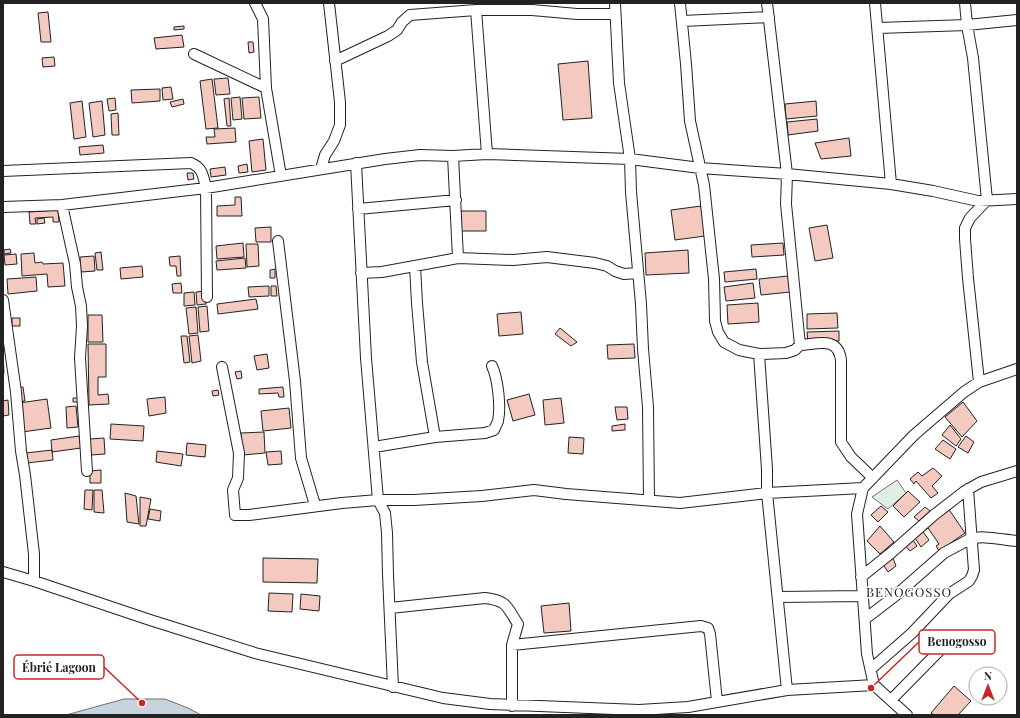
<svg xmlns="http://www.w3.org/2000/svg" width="1020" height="718" font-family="'Playfair Display',serif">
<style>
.green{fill:#e0efe3;stroke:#6f6f6f}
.water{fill:#c7d3dd;stroke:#6f6f6f}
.building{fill:#f3c9c0;stroke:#222}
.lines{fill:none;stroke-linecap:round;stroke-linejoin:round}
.minor-casing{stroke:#222;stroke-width:12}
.minor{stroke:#fff;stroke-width:10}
.labels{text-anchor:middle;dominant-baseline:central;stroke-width:3;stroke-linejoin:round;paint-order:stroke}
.quarter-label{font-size:13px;letter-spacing:1px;fill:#222;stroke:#fff}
.leader{fill:none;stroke:#c62828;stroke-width:1.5}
.callout-dot{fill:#c62828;stroke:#fff;stroke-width:1.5}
.callout{fill:#fff;stroke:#c62828;stroke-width:1.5}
.callout-label{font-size:12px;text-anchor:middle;font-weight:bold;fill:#222}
</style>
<rect width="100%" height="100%" fill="#fff"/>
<path class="green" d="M897 480 906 493 888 509 872 497Z"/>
<path class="water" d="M124 699H165L188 708 201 715H66Z"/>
<path class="building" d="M48 12 51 42H41L38 13Z
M184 26V29L174 30V27Z
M182 35 184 47 156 49 154 38Z
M248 42H253L254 52 249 53Z
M54 57 55 66 43 67 42 58Z
M588 61 592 118 563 120 558 64Z
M228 78 230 94 216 95 214 79Z
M212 79 218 128 206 129 200 81Z
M171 87 173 99 163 100 162 88Z
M160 89V101L132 103 131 90Z
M240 97 242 119 233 120 231 98Z
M259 97 261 118 244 119 242 98Z
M115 98 116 110 109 111 107 99Z
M229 98 231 126H227L224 99Z
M183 99 184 104 172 107 170 102Z
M82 101 86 137 74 139 70 103Z
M102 101 105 135 93 137 89 103Z
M816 101 817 116 786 119 785 104Z
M118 113 119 135H112L111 114Z
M817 119 818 131 788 135 787 122Z
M235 128 236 142 207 144 206 137H215L214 129Z
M849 138 851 156 821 159 815 143Z
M263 139 266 170 252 172 249 141Z
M103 145 104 153 80 155 79 147Z
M247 164 248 172 239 173 238 166Z
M225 167 226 175 211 177 210 169Z
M187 173H193L194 179 188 180Z
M235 197H241L242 216H217V206L235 205Z
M701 206 705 236 675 240 671 210Z
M58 210 59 222H53V217L35 218 36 224H30L29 212Z
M459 211H486V231H459Z
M44 218 45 223 37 224V219Z
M827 225 833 258 815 261 809 228Z
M271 227V242H256L255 228Z
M243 243 244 257 217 259 216 246Z
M783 243 784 255 752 257 751 245Z
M246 244H258L259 266 247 267Z
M10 249 11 253 4 254V250Z
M688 250 689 273 646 275 645 253Z
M101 252 103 270H97L95 253Z
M34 253 35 263 42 262 43 264 63 263 65 286 48 287 47 274 22 276 21 254Z
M16 254 17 264 5 265 4 255Z
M94 256 95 271 81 272 80 257Z
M180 256 181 276H177L176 266H170L169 257Z
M245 258 246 268 217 270 216 261Z
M142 266 143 277 121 279 120 268Z
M275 269V278H270V270Z
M756 269 757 279 725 282 724 272Z
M788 276 790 292 761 295 759 279Z
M36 277 37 291 8 294 7 279Z
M181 283 182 293H173L172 284Z
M753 283 755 298 726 301 724 287Z
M269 286V296L249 297 248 287Z
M271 286H276L277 296H271Z
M205 291 206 304 197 305 196 292Z
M194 292 195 305 184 306V293Z
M256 299 258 309 218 314 217 304Z
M758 303 759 322 728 324 727 305Z
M207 306 209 331 200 332 198 307Z
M196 307 198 333 189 334 186 308Z
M521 312 523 334 499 336 497 314Z
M837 313 838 328 807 329V314Z
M88 315H102L103 342H88Z
M12 318H20V326H12Z
M560 328 577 342 571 346 555 334Z
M839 331V341L808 343 807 332Z
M198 335 201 361 192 363 189 336Z
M181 336H187L190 362 184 363Z
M88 344H106V377H98V395L108 394 109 404 89 405Z
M634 344 635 358 608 359 607 345Z
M3 351 4 373H3Z
M267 354 269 368 257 370 254 356Z
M241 371 242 378 237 379 235 372Z
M23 387 25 401 18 402 16 388Z
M283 387 284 397H279L278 393 259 394V389Z
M218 390 219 395 213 396 212 391Z
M529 394 535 415 513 421 507 400Z
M165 397 166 413 149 416 147 399Z
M73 398H78V402H73Z
M561 398 564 423 545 425 543 400Z
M47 399 51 428 22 432 19 403Z
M8 400 9 415 3 416V401Z
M963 402 977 421 962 437 945 417Z
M76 406 78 427 67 428 66 407Z
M615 407H627L628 419 617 420Z
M289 408 291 428 263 431 261 411Z
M111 424 144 426 143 441 110 439Z
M625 424V430L612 431V426Z
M950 425 961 439 956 446 942 435Z
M264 432 265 453 243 455 241 433Z
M79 436 81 448 52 452 51 440Z
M966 436 974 442 968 453 958 447Z
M569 437 584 438 583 454 568 453Z
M104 438 105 454 91 455 90 439Z
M943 440 956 449 950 459 935 449Z
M187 443 206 445 205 457 186 455Z
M52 450 53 460 27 463 26 453Z
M157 451 183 454 181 466 156 462Z
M281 451 282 464 268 465 266 452Z
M933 468 942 476 932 486 938 493 931 498 916 481 914 484 910 479 918 472 922 476Z
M101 470V483H90V471Z
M85 490H93L92 510 84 509Z
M94 490H102L104 513 94 512Z
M908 491 920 502 904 517 893 506Z
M125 493 136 496 139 524 127 522Z
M140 497 151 499 146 526H140Z
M881 506 888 512 878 522 871 515Z
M925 507 930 511 919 521 914 517Z
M948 508 965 533 939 551 936 546 939 544 928 528 926 530 923 525Z
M150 509 161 511 160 521 148 519Z
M880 526 894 542 880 554 867 541Z
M921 529 929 540 921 547 913 535Z
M911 537 917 546 910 551 904 544Z
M891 553 896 566 888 572 882 563Z
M263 558 318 559 317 583 263 582Z
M269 593 293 594 292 612 268 611Z
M301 594 320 596 319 611 300 609Z
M569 603 571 631 544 633 541 606Z
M954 686 971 701 958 715H934L931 713Z"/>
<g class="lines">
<g class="minor-casing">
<path id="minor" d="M255 3 263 19 266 88 281 176
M615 3 619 83 630 159 631 192 641 304 643 349 648 407 649 500
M680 3 686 64 690 121 704 185 714 279 715 321 718 332 724 342 739 350 759 354 786 353 795 350 800 345C818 344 838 336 841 360V442L851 457 873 478
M767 3 787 174 786 204 800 345
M875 3 891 184
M965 3 967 25 973 58 987 200
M476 10 487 154
M682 21 769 17
M878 28 967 25 1017 20
M194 54 266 88
M335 61 388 36 397 30 402 22 410 15 476 10H532L577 14H615
M453 156 458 258
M356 163 366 358 378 500 385 513 387 533 388 575 393 687
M321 169 325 155 334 141 340 125V102L329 3
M3 171 191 163C203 168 203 176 206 188L207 297
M62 205 75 264 77 287 81 306 82 326 80 358 87 471
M3 207 62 205 206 188 385 159 420 155 453 156 487 154 630 159 700 168 787 174 891 184 933 191 978 201 1017 199
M358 209 456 200
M278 241 295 381 301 458 315 505
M415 266 417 303 422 362 435 437
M361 273 382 272 458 258 513 260 547 257 595 263 607 266 615 271 624 274 638 273
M3 300 16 392 21 451 25 475 34 554V581
M759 354 767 469V493L787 690
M222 367 239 453 238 478 233 490 235 515H249L342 503 378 500H414L482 496 534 490 566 494 680 503 767 493 863 488
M979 382 968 278 965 239V228L970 218 987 200
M374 447 435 437 485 433 494 430C495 427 497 424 498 421 501 407 498 379 492 366
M3 572 34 581 150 620 255 653 443 698 490 704 639 710 688 707 787 690 874 685
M861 577 891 553 934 515 965 491 981 482 1017 471
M778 597 863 596
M390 608 485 598C508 601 506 606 518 624L512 645V706
M865 619 895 596 944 553 968 540C983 534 1001 540 1017 541
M512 645 701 626 708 628 710 634 717 701
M871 669 912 633 949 594 969 581 972 576 974 570 968 489
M891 700 947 643
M907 715 874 685 867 654 857 514 863 488 914 435 964 392 979 382 1017 369"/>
</g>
<use href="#minor" class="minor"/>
</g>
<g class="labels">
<g class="quarter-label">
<text x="909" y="591">BENOGOSSO</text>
</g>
</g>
<path class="leader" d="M871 688L919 642M142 703L104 667"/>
<g class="callout-dot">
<circle cx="871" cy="688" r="4"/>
<circle cx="142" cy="703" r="4"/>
</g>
<g class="callout">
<rect x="919" y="630" width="76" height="24" rx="4"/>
<rect x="14" y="655" width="90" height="24" rx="4"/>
</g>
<g class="callout-label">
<text x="957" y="646">Benogosso</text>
<text x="59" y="672">Ébrié Lagoon</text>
</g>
<rect width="1020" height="718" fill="none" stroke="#222222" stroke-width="8"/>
<g transform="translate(988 686)"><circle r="19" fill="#ffffff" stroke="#a7a7a7"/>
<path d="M0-3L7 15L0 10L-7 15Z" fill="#c62828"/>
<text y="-6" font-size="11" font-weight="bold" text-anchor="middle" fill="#222222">N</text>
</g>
</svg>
